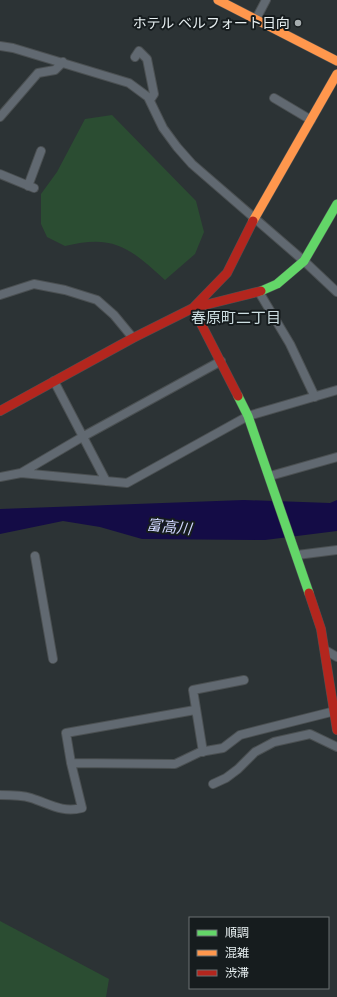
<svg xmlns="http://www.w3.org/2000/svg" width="337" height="997" font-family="Raleway,'Noto Sans JP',sans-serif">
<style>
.green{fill:#2b4d32}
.water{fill:#140c46}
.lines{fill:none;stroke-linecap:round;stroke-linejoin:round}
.street-casing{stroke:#4b5052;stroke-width:10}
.fast-casing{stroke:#4b5052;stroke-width:10}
.slow-casing{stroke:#4b5052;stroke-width:10}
.jam-casing{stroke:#4b5052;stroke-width:10}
.street{stroke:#616971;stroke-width:8}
.fast{stroke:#63d668;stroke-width:9}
.slow{stroke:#ff974d;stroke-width:9}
.jam{stroke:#b3261e;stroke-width:9}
.poi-dot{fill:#a6adaf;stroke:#161c1e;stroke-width:1.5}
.labels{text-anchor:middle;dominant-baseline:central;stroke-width:4;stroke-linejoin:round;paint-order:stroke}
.poi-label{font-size:14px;fill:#e7eff1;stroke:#161c1e;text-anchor:end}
.neighbourhood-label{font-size:15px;fill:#cedfe3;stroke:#161c1e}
.water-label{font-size:15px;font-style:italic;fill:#d0d6fe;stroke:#161c1e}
</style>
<rect width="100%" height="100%" fill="#2c3335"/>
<path class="green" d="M112 115 196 201 204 232 195 254 165 280C130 248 114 234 65 246L47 237 41 224V194L57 172 85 119Z
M0 921 109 979 106 997H0Z"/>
<path class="water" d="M244 500 330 503 337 500V531L265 540 142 539 100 527 63 521 0 534V509Z"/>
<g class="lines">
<g class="street-casing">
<path id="street" d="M256 19 266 0
M0 46 13 48 129 83 148 97 163 128 177 147 192 164 304 261 337 292
M135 57 139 51 147 59 154 94 150 100
M274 98 311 120
M0 117 38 73 55 70 63 62
M0 174 34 188
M28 186 41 151
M259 292 290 344 315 397
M0 295 34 284 65 290 97 300 114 315 133 338
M54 381 106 481
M21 473 84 436 221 361
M270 476 337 457
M0 477 21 473 127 483 248 416 337 390
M297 555 337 550
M35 556 53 659
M325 650 337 657
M203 752 193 690 244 680
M71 763 175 764 200 752 223 748 240 735 335 711
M213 784 226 778 238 769 255 752 274 742 310 734 337 747
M0 795C10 795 22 795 31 798 50 804 62 813 82 808L71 763 66 733 195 710"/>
</g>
<g class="fast-casing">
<path id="fast" d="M261 291 277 284 304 261 337 204
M238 396 248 416 309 593"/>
</g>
<g class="slow-casing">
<path id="slow" d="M218 0 337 61
M253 221 337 74"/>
</g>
<g class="jam-casing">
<path id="jam" d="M238 396 193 308 227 273 253 221
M0 411 133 338 193 308 261 291
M309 593 321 629 337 730"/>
</g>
<use href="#street" class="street"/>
<use href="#fast" class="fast"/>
<use href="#slow" class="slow"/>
<use href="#jam" class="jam"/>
</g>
<circle class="poi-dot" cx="298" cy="23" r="4"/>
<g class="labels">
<g class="poi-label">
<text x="290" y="23">ホテル ベルフォート日向</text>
</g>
<g class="neighbourhood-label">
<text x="236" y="318">春原町二丁目</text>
</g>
<g class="water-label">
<text transform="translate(169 527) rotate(6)">富高川</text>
</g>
</g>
<rect x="189" y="917" width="140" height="72" fill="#161c1e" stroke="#6a7072"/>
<rect x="197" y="930" width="20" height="6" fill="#63d668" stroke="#6a7072"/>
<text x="225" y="937" font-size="12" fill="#e7eff1">順調</text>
<rect x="197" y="950" width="20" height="6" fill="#ff974d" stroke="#6a7072"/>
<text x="225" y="957" font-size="12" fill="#e7eff1">混雑</text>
<rect x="197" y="970" width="20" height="6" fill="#b3261e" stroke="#6a7072"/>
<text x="225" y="977" font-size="12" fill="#e7eff1">渋滞</text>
</svg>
